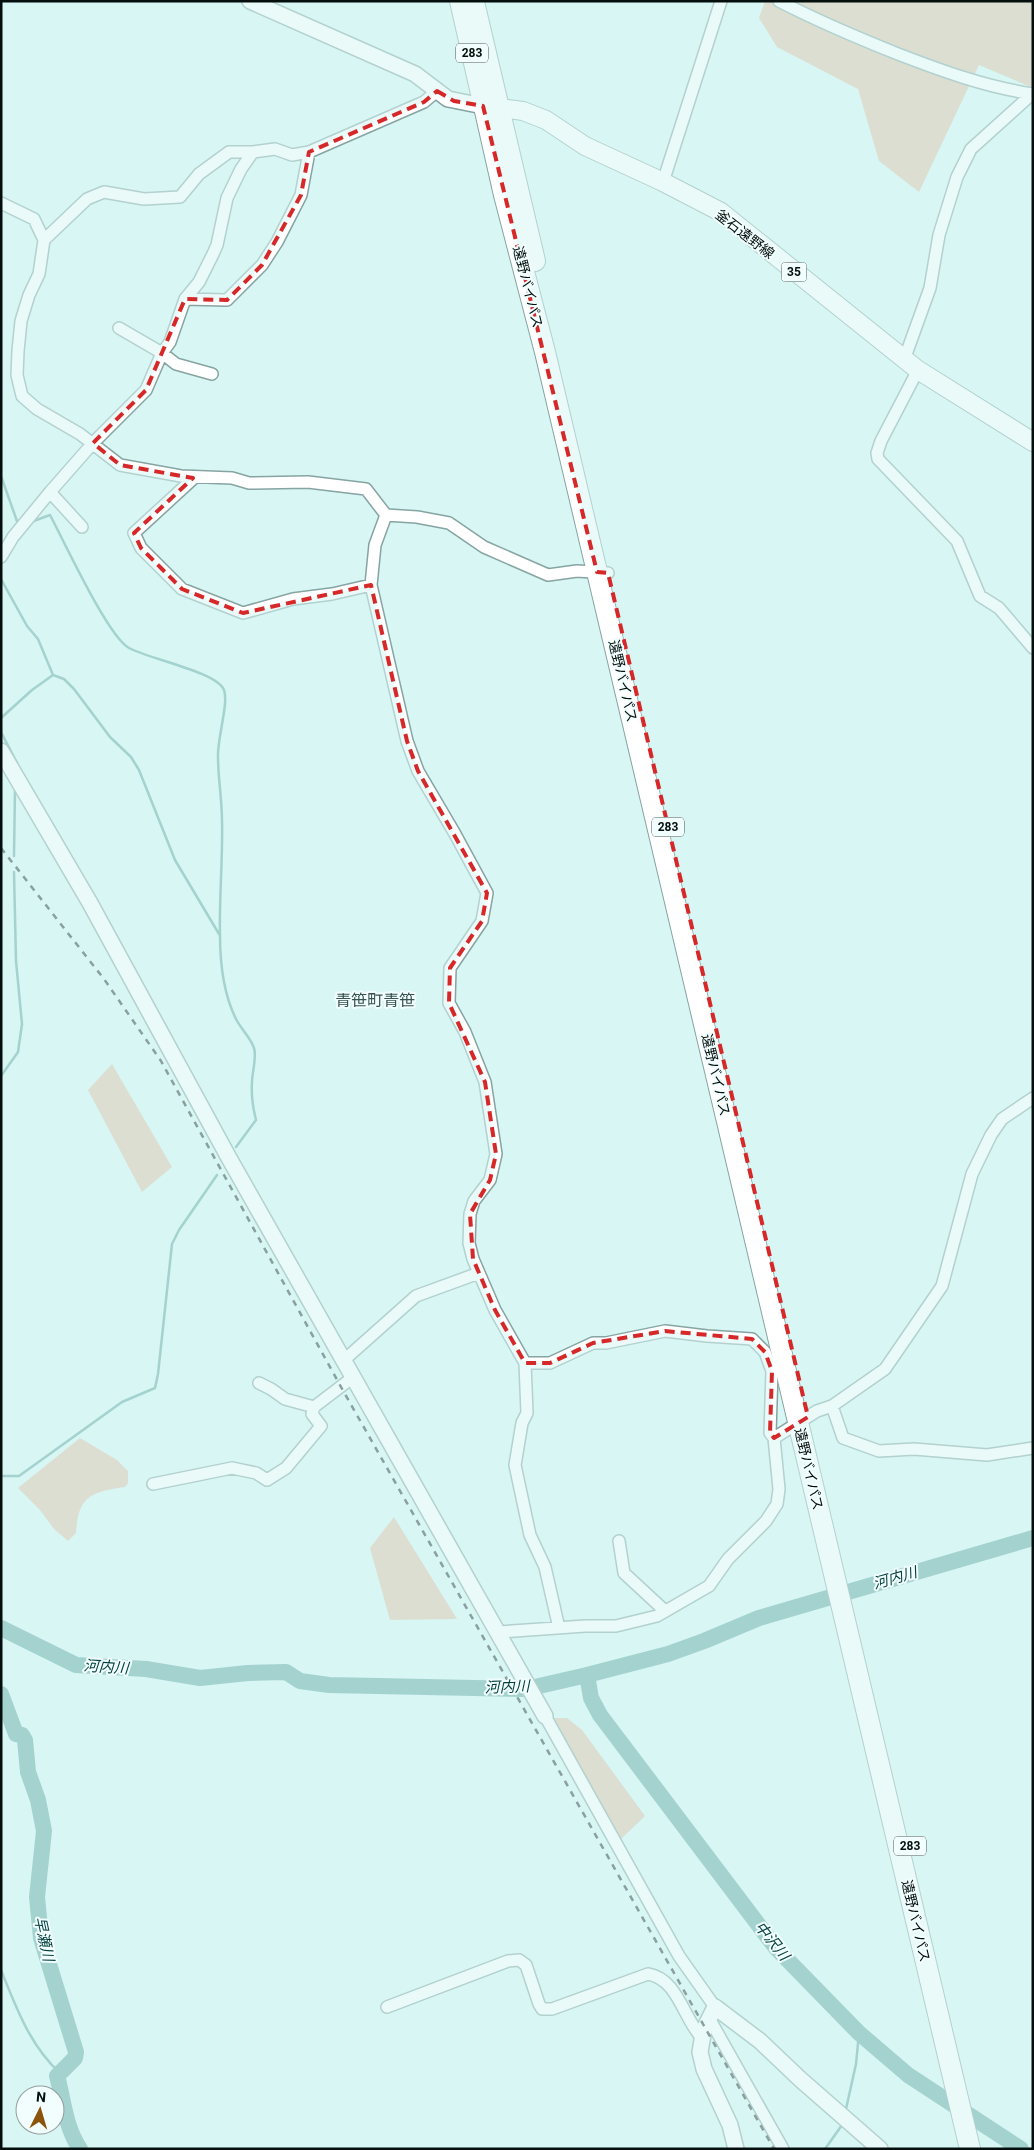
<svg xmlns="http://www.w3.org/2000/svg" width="1034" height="2150" font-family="Roboto,'Noto Sans JP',sans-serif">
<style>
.green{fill:#e0c2a7}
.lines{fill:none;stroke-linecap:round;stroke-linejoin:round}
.stream{stroke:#67a6a3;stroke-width:2.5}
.river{stroke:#67a6a3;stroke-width:16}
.street-casing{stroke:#86a4a2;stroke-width:14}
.secondary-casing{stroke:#86a4a2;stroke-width:18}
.primary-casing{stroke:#86a4a2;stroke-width:20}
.highway-casing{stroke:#86a4a2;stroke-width:22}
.street{stroke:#fff;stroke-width:11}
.secondary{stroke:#fff;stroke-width:15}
.primary{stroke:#fff;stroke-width:18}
.highway{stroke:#fff;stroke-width:20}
.rail{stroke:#2a3837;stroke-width:2.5;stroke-dasharray:6 6;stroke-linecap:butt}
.marked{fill:none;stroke:#d62828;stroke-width:4;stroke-dasharray:10 6;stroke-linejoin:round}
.labels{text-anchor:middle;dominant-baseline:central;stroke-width:4;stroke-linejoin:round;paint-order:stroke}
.shield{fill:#f2fefe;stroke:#4b5655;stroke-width:1}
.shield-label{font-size:12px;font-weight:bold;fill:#040e0d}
.street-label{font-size:14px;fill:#040e0d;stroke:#f2fefe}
.water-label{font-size:15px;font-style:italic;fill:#003f3e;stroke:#f2fefe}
.quarter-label{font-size:16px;fill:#385352;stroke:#f2fefe}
</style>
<rect width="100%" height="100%" fill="#d7f6f4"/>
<path class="green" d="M765 1H1033V88L979 65 919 192 879 161 858 89 777 47 759 18Z
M112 1064 172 1167 142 1192 88 1090Z
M80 1438 117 1460 128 1471V1483L125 1487C91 1492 78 1496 76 1533L68 1541 54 1529 40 1510 18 1488Z
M394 1517 457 1619 390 1620 370 1548Z
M551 1718H567L582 1730 645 1816 621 1839Z"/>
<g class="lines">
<path class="stream" d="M1 441V470
M1 476 18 524
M31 522 50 515C64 541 108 637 129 648 149 659 217 672 224 690 229 703 217 739 218 757 218 778 222 799 222 821 223 859 219 897 220 935 220 964 223 993 236 1019 241 1029 251 1038 254 1048 257 1057 252 1073 252 1082 251 1095 253 1108 256 1120L236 1147
M1 579 27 626 38 639 53 675 64 679 74 689 110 737 131 757 139 770 175 860 219 934
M1 718 32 690 53 675
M1 732 17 763
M14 856 15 789
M1 1076 18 1052 22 1024 16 961 14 872
M1 1476H19L122 1402 155 1388 158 1374 172 1244 179 1230 217 1175
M1 1970C16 2007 30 2046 60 2073
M846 2109 856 2064 859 2033
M825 2149 842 2125"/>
<path class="river" d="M1 1628 76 1665 146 1669 200 1678 248 1673 286 1672 300 1681 329 1685 526 1689 587 1675 668 1654 704 1641 759 1618 1033 1538
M587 1675 591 1698 600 1715 776 1948 859 2033 908 2075 1021 2149
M1 1694 16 1734 22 1735 25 1740 28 1772 38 1800 44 1831 37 1897 41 1938 76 2052 75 2058 57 2076C64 2101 65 2127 80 2149"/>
<g class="street-casing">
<path id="street" d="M779 1C818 21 858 38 898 54 942 71 986 87 1033 94
M663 182 721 1
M1 203 34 219 44 240 39 274 29 295 21 321 18 351 17 375 22 396 37 409 80 434 120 465 181 476 232 478 249 483 308 482 366 489 386 515 417 517 449 523 484 547 548 575 577 571 608 573
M44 240 87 199 104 192 144 199 180 197 199 174 229 152H253L275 149 292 155 309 152 424 102 437 91
M185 299 227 300 262 265 277 242 301 195 309 152
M119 328 162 353 176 364 212 374
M904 360 930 288 939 235 957 177 971 149 1032 94
M918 370 881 441 877 453 878 459 957 541 980 596 999 608 1033 648
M195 477 134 533 141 548 182 589 243 613 293 599 332 594 371 585
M50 492 82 527
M386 515 375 545 371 585 407 741 418 771 455 834 487 893 482 921 450 968 449 1003 465 1032 485 1082 496 1154 490 1180 474 1201 470 1214 469 1243 473 1259 495 1310 525 1363 527 1413 522 1423 515 1465 530 1535 545 1567 559 1628
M1 557 13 537 50 492 93 443 146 390 162 353 170 342 185 299 199 282 213 254 217 245 227 198 241 169 253 152
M343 1361 416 1296 479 1273
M259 1383 271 1389 285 1399 314 1407
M832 1406 843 1438 879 1451 914 1449 987 1455 1033 1448
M774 1438 817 1411 832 1406 885 1369 942 1286 972 1174 991 1135 1002 1119 1033 1098
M153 1484 232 1468 256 1473 267 1480 286 1468 321 1426 312 1414 314 1407 352 1378
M619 1541 624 1573 665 1611
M499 1632 585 1626H616L657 1616 709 1586 728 1559 766 1521 777 1504 779 1489 774 1438 770 1433 772 1371 765 1352 752 1339 707 1336 665 1331 606 1343H593L550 1363H525
M545 1716 679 1956 715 2007
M387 2007 508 1961 519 1960 526 1965 539 2004 542 2009H552L648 1974C678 1979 683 2018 702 2038
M709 2018 783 2149"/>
</g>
<g class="secondary-casing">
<path id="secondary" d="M250 1 415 74 448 99 483 106
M1 751 90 903 229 1158 545 1716
M736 2149 730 2125 704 2069 700 2052 704 2029 715 2007 760 2041 800 2079 880 2149"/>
</g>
<g class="primary-casing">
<path id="primary" d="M486 106 523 111 546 120 585 146 663 182 721 212 918 370 1033 442"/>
</g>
<g class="highway-casing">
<path id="highway" d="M460 1 504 195 545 352 970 2149
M474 2 535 261"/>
</g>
<use href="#street" class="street"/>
<use href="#secondary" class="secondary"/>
<use href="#primary" class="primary"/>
<use href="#highway" class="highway"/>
<path class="rail" d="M1 848 104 979 161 1061 341 1387 774 2149"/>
</g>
<path d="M0 0H1034V2150H0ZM437 91 454 101 483 106 597 572 608 573 808 1417 774 1438 770 1433 772 1371 765 1352 752 1339 665 1331 593 1343 550 1363H525L495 1310 473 1259 470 1214 490 1180 496 1154 485 1082 449 1003 450 968 482 921 487 893 418 771 407 741 371 585 243 613 182 589 141 548 134 533 193 478 120 465 93 443 146 390 185 299 227 300 262 265 301 195 309 152 424 102Z" fill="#d7f6f4" fill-opacity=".55" fill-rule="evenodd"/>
<path class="marked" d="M437 91 454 101 483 106 597 572 608 573 808 1417 774 1438 770 1433 772 1371 765 1352 752 1339 665 1331 593 1343 550 1363H525L495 1310 473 1259 470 1214 490 1180 496 1154 485 1082 449 1003 450 968 482 921 487 893 418 771 407 741 371 585 243 613 182 589 141 548 134 533 193 478 120 465 93 443 146 390 185 299 227 300 262 265 301 195 309 152 424 102Z"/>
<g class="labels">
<g class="shield">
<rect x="456" y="43.5" width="32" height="19" rx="4"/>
<rect x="781.5" y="262.5" width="25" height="19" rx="4"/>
<rect x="652" y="817.5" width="32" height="19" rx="4"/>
<rect x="894" y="1836.5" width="32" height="19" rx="4"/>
</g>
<g class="shield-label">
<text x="472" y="53">283</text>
<text x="794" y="272">35</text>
<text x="668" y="827">283</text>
<text x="910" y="1846">283</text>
</g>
<g class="street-label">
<text transform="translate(745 234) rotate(38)">釜石遠野線</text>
<text transform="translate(528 287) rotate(76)">遠野バイパス</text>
<text transform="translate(623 681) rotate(77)">遠野バイパス</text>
<text transform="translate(716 1075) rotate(77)">遠野バイパス</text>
<text transform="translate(809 1469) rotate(77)">遠野バイパス</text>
<text transform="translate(916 1921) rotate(77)">遠野バイパス</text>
</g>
<g class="water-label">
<text transform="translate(895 1578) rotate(-16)">河内川</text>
<text transform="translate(106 1667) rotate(4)">河内川</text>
<text transform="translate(507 1687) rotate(-2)">河内川</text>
<text transform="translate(44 1939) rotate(78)">早瀬川</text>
<text transform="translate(772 1941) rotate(51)">中沢川</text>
</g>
<g class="quarter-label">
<text x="375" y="1000">青笹町青笹</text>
</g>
</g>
<rect width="1034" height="2150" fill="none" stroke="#040e0d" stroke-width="5"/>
<g transform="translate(40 2110) rotate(5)"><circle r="24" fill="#f2fefe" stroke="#939e9e"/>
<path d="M0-4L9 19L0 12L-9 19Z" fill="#8c530b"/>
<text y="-8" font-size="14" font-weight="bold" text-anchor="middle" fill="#040e0d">N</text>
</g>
</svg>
